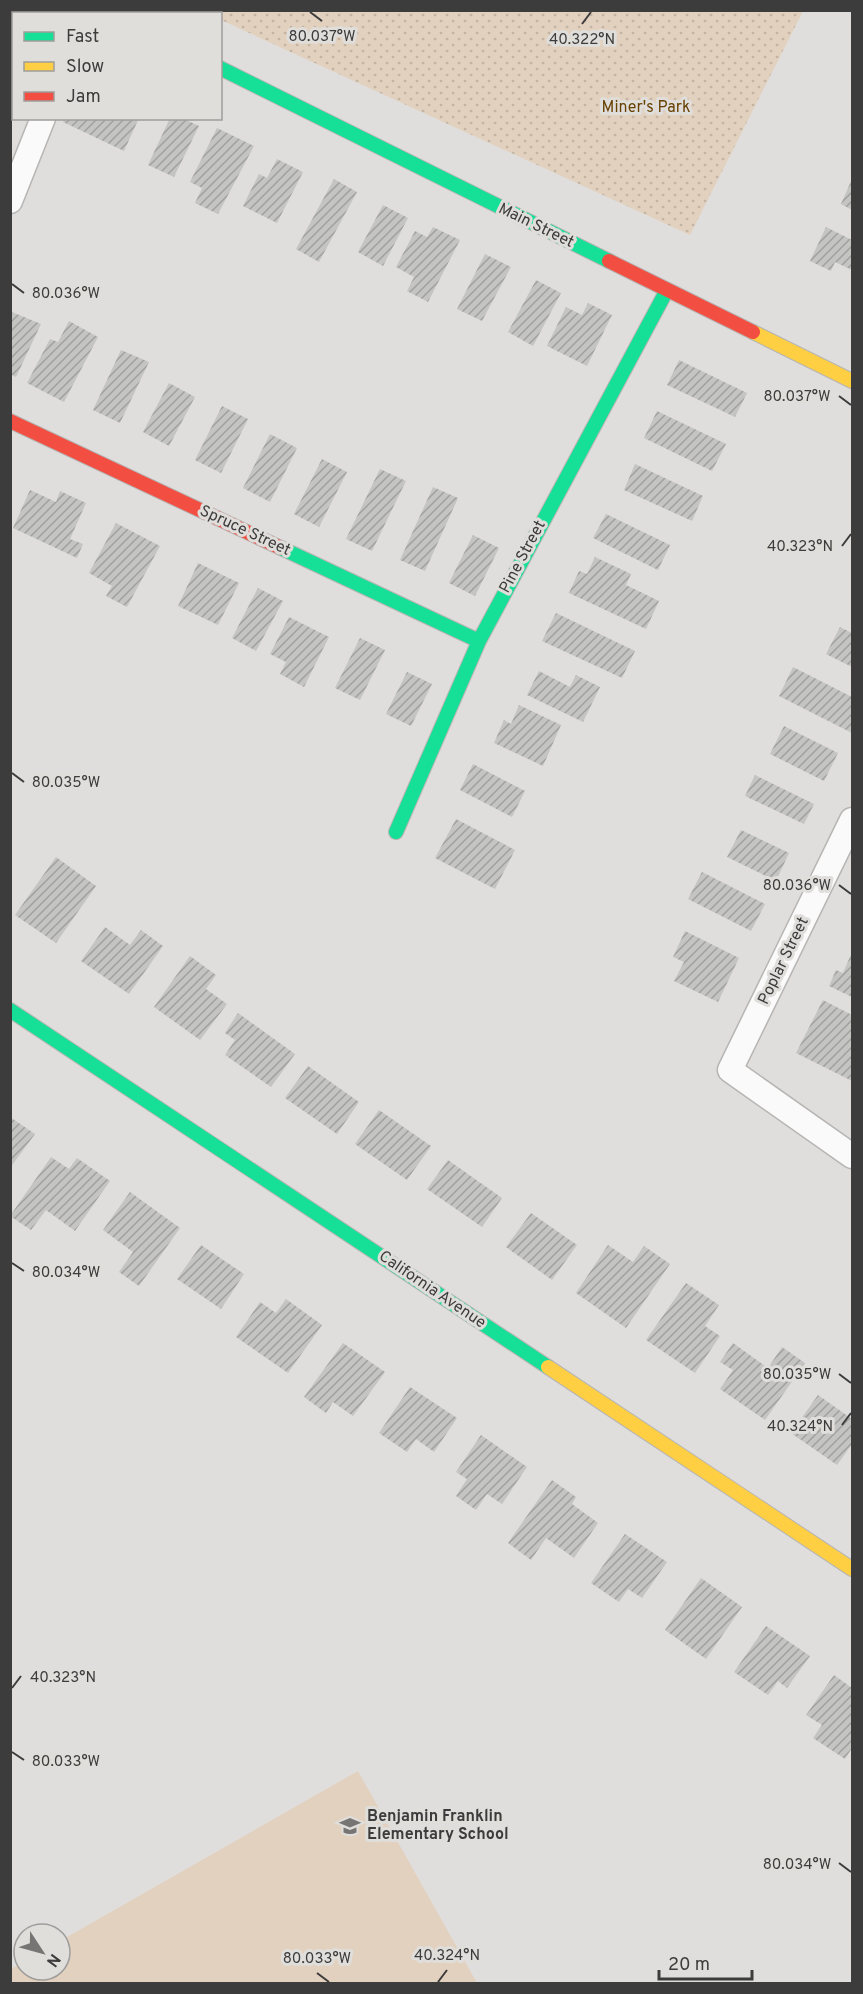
<svg xmlns="http://www.w3.org/2000/svg" width="863" height="1994" font-family="Overpass,sans-serif">
<style>
.grass{fill:#e2d1be}
.park{fill:url(#park-dots)}
.building{fill:url(#building-hatch)}
.lines{fill:none;stroke-linecap:round;stroke-linejoin:round}
.street-casing{stroke:#b6b5b4;stroke-width:27}
.fast-casing{stroke:#b6b5b4;stroke-width:16}
.slow-casing{stroke:#b6b5b4;stroke-width:16}
.jam-casing{stroke:#b6b5b4;stroke-width:16}
.street{stroke:#fafafa;stroke-width:24}
.fast{stroke:#16e098;stroke-width:14}
.slow{stroke:#ffcf43;stroke-width:14}
.jam{stroke:#f24e42;stroke-width:14}
.ticks{fill:none;stroke:#3d3c3c;stroke-width:2}
.labels{text-anchor:middle;dominant-baseline:central;stroke-width:6;stroke-linejoin:round;paint-order:stroke}
.park-label{font-size:16px;fill:#684101;stroke:#e0dedb}
.street-label{font-size:16px;fill:#3d3c3c;stroke:#e0dedb}
.poi-label{font-size:16px;font-weight:bold;fill:#3d3c3c;stroke:#e0dedb;text-anchor:start}
.ticks-label{font-size:15px;text-anchor:middle;fill:#3d3c3c;stroke:#e0dedb;stroke-width:6;stroke-linejoin:round;paint-order:stroke}
</style>
<defs>
<pattern id="park-dots" width="8" height="8" patternUnits="userSpaceOnUse" patternTransform="scale(1.5)"><rect width="8" height="8" fill="#e2d1be"/><path d="M2 2h.1M6 6h.1" fill="none" stroke="#c3b4a4" stroke-width="1.8" stroke-linecap="round"/></pattern>
<pattern id="building-hatch" width="6" height="6" patternUnits="userSpaceOnUse" patternTransform="scale(1.5)"><rect width="6" height="6" fill="#c4c4c3"/><path d="M-1 1l2-2M0 6l6-6M5 7l2-2" fill="none" stroke="#a0a0a0"/></pattern>
</defs>
<rect width="100%" height="100%" fill="#dfdedc"/>
<path class="grass" d="M358 1771 477 1983H11V1969L24 1962V1970H60V1941Z"/>
<path class="park" d="M199 11H803L690 235 221 20 220 14 205 13Z"/>
<path class="building" d="M10 58 14 59 13 117 10 116Z
M65 118H139L124 151 63 122Z
M170 118H182L199 126 174 177 148 165Z
M217 128 254 146 218 214 195 203 202 188 190 182Z
M277 159 303 172 277 223 243 206 259 174 267 178Z
M334 179 357 192 319 262 296 249Z
M852 179V210L841 204Z
M383 205 408 218 383 266 358 252Z
M433 227 460 240 428 302 407 291 414 277 396 267 415 231 427 237Z
M826 227 852 240V270L835 262 831 271 810 261Z
M485 254 511 267 482 321 457 309Z
M536 280 561 293 533 346 508 332Z
M588 303 612 315 587 366 547 346 566 307 582 315Z
M12 312 41 324 16 377 10 374V316Z
M69 321 98 337 64 402 27 383 50 339 58 342Z
M121 350 149 362 120 423 93 410Z
M679 360 747 393 735 417 667 385Z
M169 383 195 397 169 446 143 432Z
M222 406 248 419 221 473 195 460Z
M657 411 726 444 712 471 644 438Z
M270 434 297 448 270 502 243 488Z
M322 459 347 472 319 527 294 514Z
M635 464 703 496 692 521 624 490Z
M380 469 406 481 372 551 346 539Z
M433 487 458 498 425 571 400 560Z
M30 490 56 502 60 491 86 503 70 539 83 544 77 558 13 528Z
M606 514 670 545 658 570 593 538Z
M116 523 160 546 127 607 106 596 112 586 89 573Z
M473 535 499 548 475 596 449 583Z
M595 557 631 574 626 585 659 601 646 629 569 593 579 571 587 574Z
M198 563 239 583 218 625 178 606Z
M258 588 283 601 256 651 232 638Z
M556 613 635 651 622 678 542 641Z
M289 617 329 637 304 687 280 674 286 662 270 654Z
M840 627 852 633V667L826 654Z
M360 638 385 650 360 700 335 688Z
M793 667 852 697V733L779 696Z
M539 671 570 687 576 675 600 687 583 722 527 695Z
M407 672 432 684 411 726 386 714Z
M519 705 561 725 543 766 494 743 504 720 511 724Z
M784 726 838 753 824 781 770 754Z
M473 764 525 791 512 817 460 790Z
M755 775 814 804 804 824 745 796Z
M456 819 515 850 495 889 435 858Z
M741 830 789 853 776 881 727 857Z
M56 857 96 886 56 943 15 915Z
M702 872 765 904 751 931 688 899Z
M105 927 130 945 141 930 163 946 129 994 81 961Z
M685 931 739 958 718 1002 674 981 684 962 673 957Z
M852 952V997L829 986 836 970 843 973Z
M190 956 216 975 206 989 227 1004 200 1040 154 1007Z
M823 1000 852 1015V1081L796 1053Z
M238 1013 295 1054 271 1087 225 1055 235 1040 225 1033Z
M308 1066 359 1102 337 1134 285 1098Z
M379 1110 431 1146 407 1180 355 1144Z
M10 1117 35 1134 10 1168Z
M51 1157 69 1169 77 1158 110 1181 75 1231 46 1210 31 1230 10 1216Z
M448 1160 502 1198 482 1227 427 1189Z
M130 1192 180 1228 139 1286 119 1272 133 1252 103 1230Z
M531 1213 577 1245 552 1280 506 1247Z
M201 1245 244 1274 221 1309 177 1279Z
M608 1245 633 1262 644 1246 670 1264 626 1328 576 1293Z
M686 1283 719 1305 705 1326 720 1336 695 1373 646 1340Z
M286 1299 322 1325 288 1373 236 1337 260 1302 276 1313Z
M343 1343 385 1372 353 1416 333 1402 326 1413 304 1397Z
M733 1343 768 1368 782 1347 805 1363 765 1420 720 1389 733 1370 720 1362Z
M410 1387 457 1418 434 1452 416 1439 407 1452 379 1433Z
M818 1395 852 1419V1444L837 1465 791 1433Z
M481 1435 527 1467 502 1504 487 1494 476 1510 456 1496 467 1479 456 1472Z
M552 1480 576 1497 572 1504 598 1523 574 1558 546 1538 531 1560 508 1543Z
M625 1534 667 1562 642 1598 628 1589 619 1602 591 1583Z
M701 1578 742 1607 706 1659 665 1630Z
M766 1626 810 1656 787 1688 778 1681 768 1695 734 1672Z
M834 1675 852 1688V1748L845 1759 813 1738 822 1725 806 1715Z"/>
<g class="lines">
<g class="street-casing">
<path id="street" d="M104 10 110 14
M85 14 86 10
M10 201 43 118
M852 820 730 1070 852 1156"/>
</g>
<g class="fast-casing">
<path id="fast" d="M220 68 609 261
M281 548 479 641
M396 832 479 641 667 290
M10 1010 548 1367"/>
</g>
<g class="slow-casing">
<path id="slow" d="M753 332 852 381
M548 1367 852 1569"/>
</g>
<g class="jam-casing">
<path id="jam" d="M609 261 753 332
M10 421 281 548"/>
</g>
<use href="#street" class="street"/>
<use href="#fast" class="fast"/>
<use href="#slow" class="slow"/>
<use href="#jam" class="jam"/>
</g>
<path class="ticks" d="M310 12 322 21M582 24 591 12M12 284 24 293M839 396 851 405M842 546 851 534M12 773 24 782M839 885 851 894M12 1263 24 1271M839 1374 851 1383M842 1425 851 1413M12 1688 21 1676M12 1752 24 1760M839 1863 851 1872M317 1973 329 1982M438 1982 447 1970"/>
<defs>
<g id="school-bare" transform="scale(1.62)"><path d="M0-5L7-2L0 1L-7-2ZM-4 1L0 2.5L4 1V4Q0 6-4 4Z" fill="#767574" stroke="#e0dedb" stroke-width="2.5" paint-order="stroke"/></g>
</defs>
<g fill-rule="evenodd">
<use href="#school-bare" x="350" y="1826"/>
</g>
<g class="labels">
<g class="park-label">
<text x="646" y="108">Miner's Park</text>
</g>
<g class="street-label">
<text transform="translate(536 226) rotate(26)">Main Street</text>
<text transform="translate(245 531) rotate(25)">Spruce Street</text>
<text transform="translate(523 557) rotate(-62)">Pine Street</text>
<text transform="translate(784 961) rotate(-64)">Poplar Street</text>
<text transform="translate(432 1290) rotate(34)">California Avenue</text>
</g>
<g class="poi-label">
<text x="367" y="1817">Benjamin Franklin<tspan x="367" dy="18">Elementary School</tspan></text>
</g>
</g>
<g class="ticks-label">
<text x="322" y="41">80.037°W</text>
<text x="582" y="44">40.322°N</text>
<text x="66" y="298">80.036°W</text>
<text x="797" y="401">80.037°W</text>
<text x="800" y="551">40.323°N</text>
<text x="66" y="787">80.035°W</text>
<text x="797" y="890">80.036°W</text>
<text x="66" y="1277">80.034°W</text>
<text x="797" y="1379">80.035°W</text>
<text x="800" y="1431">40.324°N</text>
<text x="63" y="1682">40.323°N</text>
<text x="66" y="1766">80.033°W</text>
<text x="797" y="1869">80.034°W</text>
<text x="447" y="1960">40.324°N</text>
<text x="317" y="1963">80.033°W</text>
</g>
<rect width="863" height="1994" fill="none" stroke="#3d3c3c" stroke-width="24"/>
<rect x="12" y="12" width="210" height="108" fill="#e0dedb" stroke="#9f9d9b" stroke-width="1.5"/>
<rect x="24" y="32" width="30" height="9" fill="#16e098" stroke="#9f9d9b" stroke-width="1.5"/>
<text x="66" y="42" font-size="18" fill="#3d3c3c">Fast</text>
<rect x="24" y="62" width="30" height="9" fill="#ffcf43" stroke="#9f9d9b" stroke-width="1.5"/>
<text x="66" y="72" font-size="18" fill="#3d3c3c">Slow</text>
<rect x="24" y="92" width="30" height="9" fill="#f24e42" stroke="#9f9d9b" stroke-width="1.5"/>
<text x="66" y="102" font-size="18" fill="#3d3c3c">Jam</text>
<g transform="translate(42 1952) rotate(126)"><circle r="28" fill="#e0dedb" stroke="#9f9d9b" stroke-width="1.5"/>
<path d="M0-4.5L10 22L0 15L-10 22Z" fill="#767574"/>
<text y="-9" font-size="16" font-weight="bold" text-anchor="middle" fill="#3d3c3c">N</text>
</g>
<path d="M659 1970v9h93v-9" fill="none" stroke="#3d3c3c" stroke-width="3"/>
<text x="668" y="1970" font-size="18" fill="#3d3c3c" stroke="#e0dedb" stroke-width="4.5" paint-order="stroke">20 m</text>
</svg>
